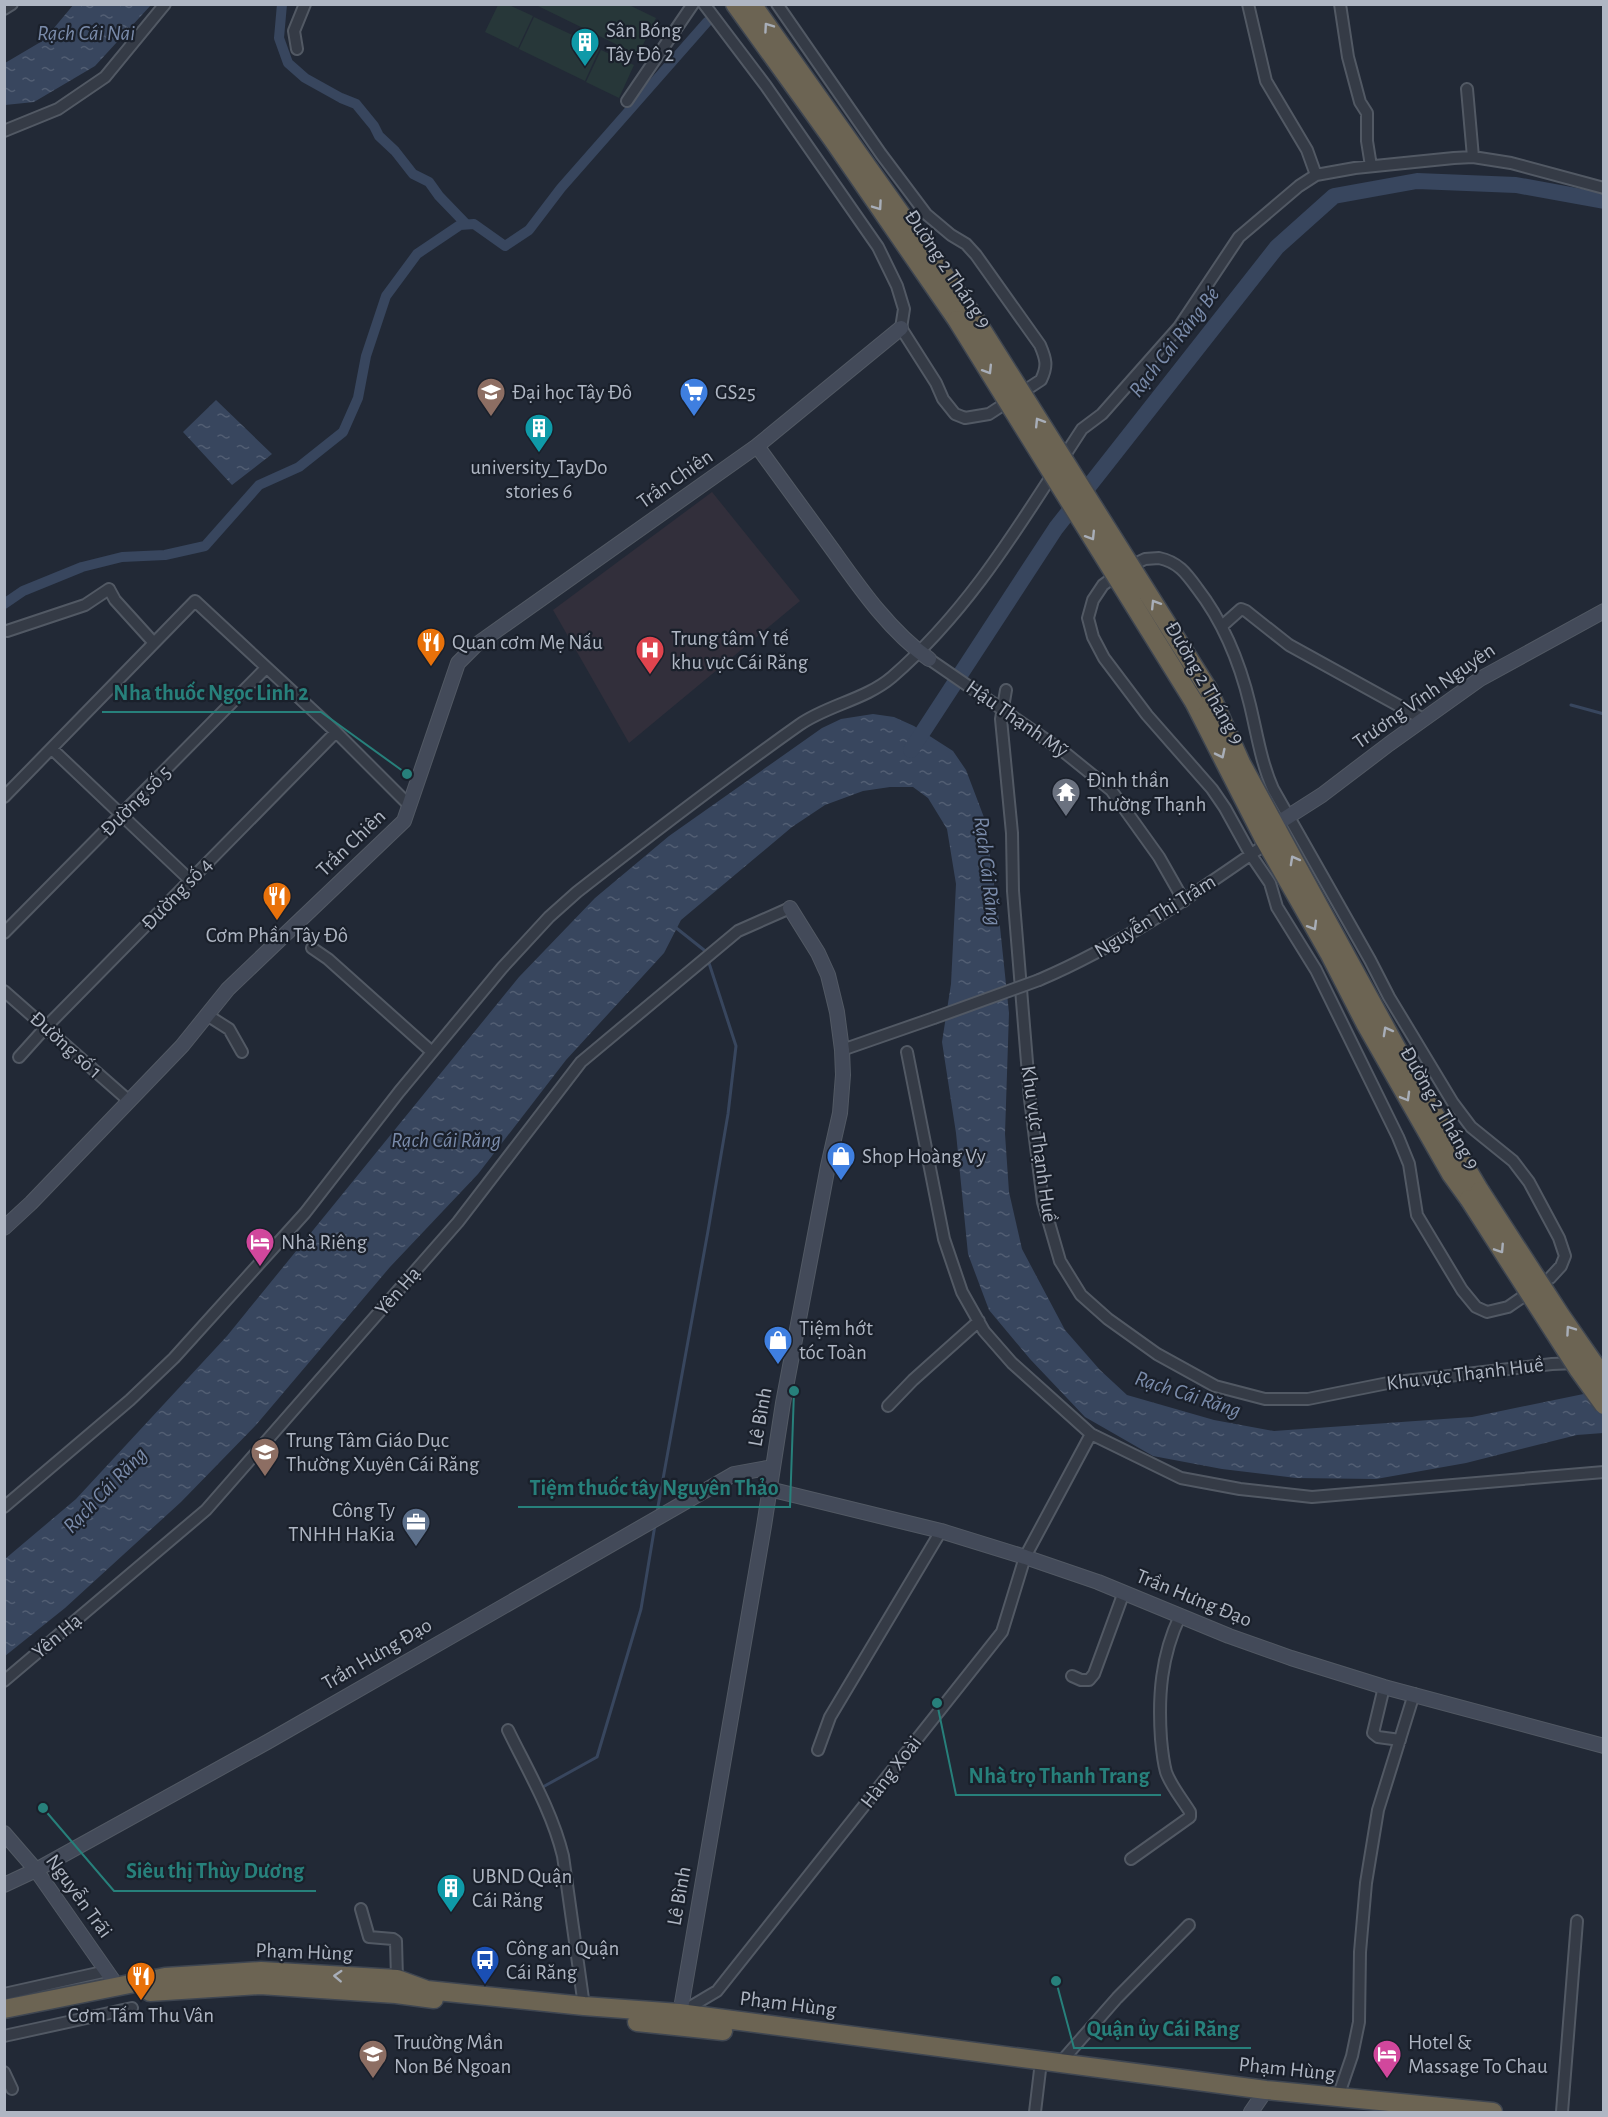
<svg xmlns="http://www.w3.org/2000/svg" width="1608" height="2117" font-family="'Alegreya Sans',sans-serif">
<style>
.medical{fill:#322f3b}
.green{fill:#273739}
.water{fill:url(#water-ripples)}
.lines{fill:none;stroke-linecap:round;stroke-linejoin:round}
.stream{stroke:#38465e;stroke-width:3}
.canal{stroke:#38465e;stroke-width:10}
.river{stroke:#38465e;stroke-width:16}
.street-casing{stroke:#525964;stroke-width:14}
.secondary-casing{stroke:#525964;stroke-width:16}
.highway-casing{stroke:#3f4651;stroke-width:21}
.street{stroke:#353b46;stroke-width:10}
.secondary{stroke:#434a59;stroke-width:14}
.highway{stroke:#6c6453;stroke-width:18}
.street-bridge-casing{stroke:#525964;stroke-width:14;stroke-linecap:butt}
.highway-bridge-casing{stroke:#3f4651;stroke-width:21;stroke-linecap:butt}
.street-bridge{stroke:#353b46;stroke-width:10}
.highway-bridge{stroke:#6c6453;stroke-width:18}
.oneway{stroke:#a8aeb8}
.labels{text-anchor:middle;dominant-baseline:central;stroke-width:4.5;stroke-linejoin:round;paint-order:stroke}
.poi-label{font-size:21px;fill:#afb6c3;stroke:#1a202b;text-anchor:start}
.street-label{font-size:21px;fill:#afb6c3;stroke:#1a202b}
.water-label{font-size:22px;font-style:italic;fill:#7a8baa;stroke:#1a202b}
.leader{fill:none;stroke:#27807b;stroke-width:2}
.callout-dot{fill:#27807b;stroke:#1a202b;stroke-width:2}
.callout-label{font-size:22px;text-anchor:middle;font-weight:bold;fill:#27807b;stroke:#1a202b;stroke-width:4.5;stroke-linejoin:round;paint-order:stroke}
</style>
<defs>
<pattern id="water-ripples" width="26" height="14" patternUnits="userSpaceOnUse" patternTransform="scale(1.5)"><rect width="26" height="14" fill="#38465e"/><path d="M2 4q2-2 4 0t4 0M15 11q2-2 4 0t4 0" fill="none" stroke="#525e73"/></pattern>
</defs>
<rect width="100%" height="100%" fill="#222936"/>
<path class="medical" d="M712 492 800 601 629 743 553 610Z"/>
<path class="green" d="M498 5H509L533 16 518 48 485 32Z
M536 5H629L656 18 638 55Z
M534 17 600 48 585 81 519 49Z
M601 50 634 65 619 98 586 82Z"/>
<path class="water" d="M74 4 151 5 95 66 34 102 5 105V63L44 40Z
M216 400 272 454 232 485 183 432Z
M873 714 894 717 914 726 953 751 966 770 985 820 1000 927 1009 1013 1005 1134 1009 1192 1022 1249 1065 1330 1100 1370 1127 1395 1214 1420 1274 1431 1472 1417 1603 1390V1433L1577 1435 1466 1463 1376 1479 1296 1478 1222 1469 1153 1456 1085 1417 1030 1359 989 1310 968 1254 956 1133 942 1042 951 984 956 884 947 829 928 798 913 787H890L863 791 825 805 792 827 681 920 664 953 566 1060 478 1174 390 1267 256 1425 181 1502 65 1608 5 1656V1559L76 1499 227 1336 519 977 595 898 669 836 822 728 841 719Z"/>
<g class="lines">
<path class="stream" d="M1571 705 1604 714
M675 927 704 950 706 954
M657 1512 708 1231 728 1114 736 1046 708 960
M541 1788 597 1757 641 1609 655 1525"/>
<path class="canal" d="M282 4 279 38 288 63 305 78 341 98 356 104 374 126 379 136 395 151 413 174 429 182 439 196 466 224
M4 604 23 591 82 567 122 557 165 555 205 546 259 485 299 467 343 432 358 398 366 356 386 296 417 254 460 225 474 224 505 246 529 230 561 188 707 22"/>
<path class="river" d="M911 750 1056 528 1277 247 1334 196 1417 181 1516 185 1604 201"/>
<g class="street-casing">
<path id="street" d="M704 4 766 86 878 247 897 286 904 309 901 328 936 383 943 399 955 414 965 418 989 414 1041 380C1048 366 1046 359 1040 345L976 255 966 244 951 235 926 214 881 154 777 4
M1248 4 1266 81 1307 150 1316 175
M1340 4 1348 57 1360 102 1367 113V141L1371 166
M4 9 12 4
M297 49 294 31 305 4
M1467 89 1473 157
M627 101 693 4
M4 131 58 109 105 77 165 4
M1159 558C1178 562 1186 573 1197 588 1224 623 1240 663 1250 705 1257 734 1261 762 1273 789L1370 960 1389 997 1453 1103 1471 1127 1513 1161 1529 1182 1559 1238 1565 1256 1561 1266 1550 1278 1508 1307 1487 1312 1476 1307 1462 1290 1417 1215 1409 1164 1398 1137 1316 970 1277 907 1270 883 1251 855 1225 808 1212 789 1147 715 1104 658 1093 637 1088 618 1093 600 1103 585 1126 568 1145 559Z
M1222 626 1241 609 1246 611 1289 645 1423 719
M7 631 85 605 109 589 115 600 154 643
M929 659 1064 752 1111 790 1159 857 1184 901
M1006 690 1001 719 1012 833 1013 891 1030 1099 1043 1202 1060 1261 1081 1295 1108 1319 1157 1354 1215 1386 1265 1399H1308L1388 1383 1552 1364 1576 1363
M52 749 191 881
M4 797 195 601 336 732 409 805
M4 933 266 668
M312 948 328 959 432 1052
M1039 980C1121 945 1193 895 1266 844
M4 991 128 1100
M207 1015 229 1029 242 1052
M842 1050 934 1018
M907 1052 944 1239 962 1292 984 1331 1012 1363 1091 1434 1181 1478 1240 1489 1312 1497 1604 1472
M19 1057 46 1027 336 732
M888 1406 913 1380 979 1321
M4 1507 130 1400 174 1358 305 1213 399 1092 502 968 549 917 577 892C650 835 724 778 799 725 827 705 865 700 892 677 973 607 1024 517 1082 429L1102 414 1179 327 1239 237 1299 186 1316 175 1355 168 1454 158 1473 157 1511 163 1604 188
M1072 1676 1081 1680H1089L1094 1674 1124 1592
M4 1681 206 1510 458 1222 581 1062 738 931 790 908
M1384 1687 1373 1733 1378 1737 1400 1740
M508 1730C528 1771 552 1811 563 1856L584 2006
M818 1750 830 1717 941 1531
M1131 1859 1190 1817V1812C1182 1799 1171 1786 1166 1772 1163 1761 1162 1750 1161 1739 1158 1696 1161 1656 1180 1616
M361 1909 369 1937 393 1939 396 1941 397 1979
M4 1994 107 1971
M680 2013 717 1991 1002 1632 1025 1557 1091 1434
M4 2036 132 2008
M1060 2063 1117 1998 1189 1925
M4 2072 12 2089
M1338 2097 1352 2056 1359 2022 1360 1952 1366 1883 1378 1810 1414 1694
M1035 2112 1040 2070
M1562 2112 1577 1921"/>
</g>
<g class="secondary-casing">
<path id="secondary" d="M757 446 901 328
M1275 825 1322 795 1389 744 1480 679 1604 611
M4 1228 31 1203 182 1046 228 989 404 821 458 663 476 645 757 446C783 482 809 517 835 553 862 591 891 632 929 659
M769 1489 941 1531 1025 1557 1098 1582 1229 1636 1291 1658 1384 1687 1604 1746
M4 1833 36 1870 117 1986
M4 1885 36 1870 269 1741 734 1474 773 1467
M679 2020 764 1526 783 1403 828 1166 840 1113 843 1075 842 1050 837 1012 828 975 818 953 790 908
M1251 2112 1266 2090"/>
</g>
<g class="highway-casing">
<path id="highway" d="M735 4 833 140 957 320
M752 4 972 314
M1208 689 1241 763 1291 855 1413 1078 1480 1191
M1194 702 1263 837 1329 953 1365 1023 1451 1174 1469 1199
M150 1992 260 1985 396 1994 434 1999
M4 2009 165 1977 261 1971 397 1979 427 1990 584 2006 679 2013 1266 2090 1493 2112
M637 2022 723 2031"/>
</g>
<use href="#street" class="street"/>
<use href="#secondary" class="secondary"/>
<use href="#highway" class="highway"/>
<g class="street-bridge-casing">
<path id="street-bridge" d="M934 1018 1039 980"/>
</g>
<g class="highway-bridge-casing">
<path id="highway-bridge" d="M972 314 1208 689
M957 320 1194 702
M1480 1191 1561 1316 1604 1378
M1469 1199 1578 1369 1604 1405"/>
</g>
<use href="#street-bridge" class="street-bridge"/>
<use href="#highway-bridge" class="highway-bridge"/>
</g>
<defs><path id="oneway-chevron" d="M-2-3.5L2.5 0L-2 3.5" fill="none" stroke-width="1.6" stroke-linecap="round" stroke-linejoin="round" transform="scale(1.5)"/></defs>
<g class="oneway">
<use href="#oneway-chevron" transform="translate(768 27) rotate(-125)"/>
<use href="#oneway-chevron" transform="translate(878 206) rotate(55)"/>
<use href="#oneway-chevron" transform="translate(988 370) rotate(58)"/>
<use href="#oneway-chevron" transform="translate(1039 422) rotate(-122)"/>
<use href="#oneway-chevron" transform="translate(1091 536) rotate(58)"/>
<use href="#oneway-chevron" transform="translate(1155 604) rotate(-122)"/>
<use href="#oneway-chevron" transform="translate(1221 754) rotate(64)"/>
<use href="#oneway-chevron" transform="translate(1294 860) rotate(-119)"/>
<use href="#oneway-chevron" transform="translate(1313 926) rotate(59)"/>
<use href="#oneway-chevron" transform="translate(1387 1031) rotate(-119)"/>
<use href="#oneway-chevron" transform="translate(1406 1097) rotate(60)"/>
<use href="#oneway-chevron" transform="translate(1500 1249) rotate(57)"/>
<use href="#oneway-chevron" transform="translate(1570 1330) rotate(-125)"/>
<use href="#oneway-chevron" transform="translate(338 1976) rotate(-177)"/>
</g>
<defs>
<g id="building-pin" transform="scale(1.5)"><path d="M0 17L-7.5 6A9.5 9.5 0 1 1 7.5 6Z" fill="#0f9aa8" stroke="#1a202b"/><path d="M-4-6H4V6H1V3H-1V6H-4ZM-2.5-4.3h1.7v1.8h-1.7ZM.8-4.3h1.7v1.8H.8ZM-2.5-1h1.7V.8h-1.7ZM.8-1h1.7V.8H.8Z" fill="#fff"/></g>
<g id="university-pin" transform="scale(1.5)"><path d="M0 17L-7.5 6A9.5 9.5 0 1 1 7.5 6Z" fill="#8d6e63" stroke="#1a202b"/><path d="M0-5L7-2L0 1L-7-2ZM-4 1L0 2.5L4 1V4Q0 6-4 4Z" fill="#fff"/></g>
<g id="supermarket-pin" transform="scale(1.5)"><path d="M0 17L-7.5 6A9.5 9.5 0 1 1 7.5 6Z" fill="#3f7fe0" stroke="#1a202b"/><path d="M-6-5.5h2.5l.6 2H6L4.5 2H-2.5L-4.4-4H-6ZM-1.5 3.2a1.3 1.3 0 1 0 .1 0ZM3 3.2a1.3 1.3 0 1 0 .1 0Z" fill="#fff"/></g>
<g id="restaurant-pin" transform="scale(1.5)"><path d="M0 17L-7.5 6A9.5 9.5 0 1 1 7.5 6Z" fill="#e8710a" stroke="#1a202b"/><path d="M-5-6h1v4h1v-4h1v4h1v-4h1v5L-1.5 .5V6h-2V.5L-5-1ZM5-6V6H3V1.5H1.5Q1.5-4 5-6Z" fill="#fff"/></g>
<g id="hospital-pin" transform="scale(1.5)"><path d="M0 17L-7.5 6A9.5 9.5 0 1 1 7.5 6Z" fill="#e0444e" stroke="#1a202b"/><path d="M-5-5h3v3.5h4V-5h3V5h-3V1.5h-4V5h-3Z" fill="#fff"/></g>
<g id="temple-pin" transform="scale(1.5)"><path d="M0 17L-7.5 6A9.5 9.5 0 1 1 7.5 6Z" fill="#6b7280" stroke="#1a202b"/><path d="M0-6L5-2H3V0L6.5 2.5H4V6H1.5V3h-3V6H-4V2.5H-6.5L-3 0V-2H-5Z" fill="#fff"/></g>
<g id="shop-pin" transform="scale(1.5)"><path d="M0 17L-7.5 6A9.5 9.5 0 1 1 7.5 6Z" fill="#3f7fe0" stroke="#1a202b"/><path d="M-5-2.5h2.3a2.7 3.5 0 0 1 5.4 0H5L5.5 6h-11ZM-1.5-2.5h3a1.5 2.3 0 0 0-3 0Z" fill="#fff"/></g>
<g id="hotel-pin" transform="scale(1.5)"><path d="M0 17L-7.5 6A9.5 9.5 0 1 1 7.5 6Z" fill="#d1479c" stroke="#1a202b"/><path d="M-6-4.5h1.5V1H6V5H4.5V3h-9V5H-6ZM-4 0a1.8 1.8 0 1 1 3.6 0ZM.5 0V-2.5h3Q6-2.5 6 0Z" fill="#fff"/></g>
<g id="office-pin" transform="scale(1.5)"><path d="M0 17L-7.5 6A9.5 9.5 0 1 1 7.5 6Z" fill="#5c6f8a" stroke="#1a202b"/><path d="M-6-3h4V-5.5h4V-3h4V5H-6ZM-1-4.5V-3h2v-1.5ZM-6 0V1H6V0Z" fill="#fff"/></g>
<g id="bus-pin" transform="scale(1.5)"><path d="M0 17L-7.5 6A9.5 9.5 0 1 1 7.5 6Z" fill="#1a4fb4" stroke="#1a202b"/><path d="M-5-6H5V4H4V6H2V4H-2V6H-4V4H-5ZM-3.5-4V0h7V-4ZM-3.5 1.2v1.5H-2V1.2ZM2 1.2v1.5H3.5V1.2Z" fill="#fff"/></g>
<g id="school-pin" transform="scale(1.5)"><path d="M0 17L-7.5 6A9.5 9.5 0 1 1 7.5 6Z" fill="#8d6e63" stroke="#1a202b"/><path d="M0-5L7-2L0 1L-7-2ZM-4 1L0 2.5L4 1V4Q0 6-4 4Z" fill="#fff"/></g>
</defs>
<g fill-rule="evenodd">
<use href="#building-pin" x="585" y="42"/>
<use href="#university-pin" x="491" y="392"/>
<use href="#supermarket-pin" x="694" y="392"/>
<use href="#building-pin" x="539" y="428"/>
<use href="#restaurant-pin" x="431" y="642"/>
<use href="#hospital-pin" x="650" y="650"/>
<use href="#temple-pin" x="1066" y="792"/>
<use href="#restaurant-pin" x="277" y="896"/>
<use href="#shop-pin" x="841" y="1156"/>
<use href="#hotel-pin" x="260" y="1242"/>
<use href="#shop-pin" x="778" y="1340"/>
<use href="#university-pin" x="265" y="1452"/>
<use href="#office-pin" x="416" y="1522"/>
<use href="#building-pin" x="451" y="1888"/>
<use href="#bus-pin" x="485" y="1960"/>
<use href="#restaurant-pin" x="141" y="1976"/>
<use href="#school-pin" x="373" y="2054"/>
<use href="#hotel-pin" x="1387" y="2054"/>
</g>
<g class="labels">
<g class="poi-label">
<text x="606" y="30">Sân Bóng<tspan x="606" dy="24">Tây Đô 2</tspan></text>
<text x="512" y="392">Đại học Tây Đô</text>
<text x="715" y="392">GS25</text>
<text x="539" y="467" text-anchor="middle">university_TayDo<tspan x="539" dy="24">stories 6</tspan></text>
<text x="671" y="638">Trung tâm Y tế<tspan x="671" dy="24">khu vực Cái Răng</tspan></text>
<text x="452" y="642">Quan cơm Mẹ Nấu</text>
<text x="1087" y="780">Đình thần<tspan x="1087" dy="24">Thường Thạnh</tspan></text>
<text x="277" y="935" text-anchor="middle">Cơm Phần Tây Đô</text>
<text x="862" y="1156">Shop Hoàng Vy</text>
<text x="281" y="1242">Nhà Riêng</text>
<text x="799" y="1328">Tiệm hớt<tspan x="799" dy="24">tóc Toàn</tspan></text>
<text x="286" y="1440">Trung Tâm Giáo Dục<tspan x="286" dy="24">Thường Xuyên Cái Răng</tspan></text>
<text x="395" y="1510" text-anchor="end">Công Ty<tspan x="395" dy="24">TNHH HaKia</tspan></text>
<text x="472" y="1876">UBND Quận<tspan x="472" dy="24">Cái Răng</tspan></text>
<text x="506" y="1948">Công an Quận<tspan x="506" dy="24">Cái Răng</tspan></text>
<text x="141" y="2015" text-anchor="middle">Cơm Tấm Thu Vân</text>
<text x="394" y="2042">Truường Mần<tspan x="394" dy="24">Non Bé Ngoan</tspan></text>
<text x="1408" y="2042">Hotel &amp;<tspan x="1408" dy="24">Massage To Chau</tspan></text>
</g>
<g class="street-label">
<text transform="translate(948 269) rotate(56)">Đường 2 Tháng 9</text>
<text transform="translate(675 479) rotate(-35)">Trần Chiên</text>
<text transform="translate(1205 683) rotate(60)">Đường 2 Tháng 9</text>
<text transform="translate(1424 696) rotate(-35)">Trương Vĩnh Nguyên</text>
<text transform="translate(1017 719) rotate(35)">Hậu Thạnh Mỹ</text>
<text transform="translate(136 801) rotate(-45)">Đường số 5</text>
<text transform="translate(351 843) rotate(-44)">Trần Chiên</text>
<text transform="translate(177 894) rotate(-46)">Đường số 4</text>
<text transform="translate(1155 916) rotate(-32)">Nguyễn Thị Trâm</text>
<text transform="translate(66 1045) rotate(42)">Đường số 1</text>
<text transform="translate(1440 1108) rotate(60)">Đường 2 Tháng 9</text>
<text transform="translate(1039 1144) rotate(82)">Khu vực Thạnh Huề</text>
<text transform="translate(398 1291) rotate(-49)">Yên Hạ</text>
<text transform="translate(1465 1374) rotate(-7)">Khu vực Thạnh Huề</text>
<text transform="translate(760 1417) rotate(-80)">Lê Bình</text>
<text transform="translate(1194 1598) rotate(22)">Trần Hưng Đạo</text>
<text transform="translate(57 1636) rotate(-40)">Yên Hạ</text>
<text transform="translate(377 1654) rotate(-30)">Trần Hưng Đạo</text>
<text transform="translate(891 1772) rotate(-52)">Hàng Xoài</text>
<text transform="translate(79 1896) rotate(54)">Nguyễn Trãi</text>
<text transform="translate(679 1896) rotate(-80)">Lê Bình</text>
<text transform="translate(304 1952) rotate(2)">Phạm Hùng</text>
<text transform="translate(788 2004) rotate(7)">Phạm Hùng</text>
<text transform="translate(1287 2069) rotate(6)">Phạm Hùng</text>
</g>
<g class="water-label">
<text x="86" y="33">Rạch Cái Nai</text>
<text transform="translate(1174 342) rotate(-52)">Rạch Cái Răng Bé</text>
<text transform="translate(988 871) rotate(83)">Rạch Cái Răng</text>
<text x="446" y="1140">Rạch Cái Răng</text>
<text transform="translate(1188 1394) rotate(18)">Rạch Cái Răng</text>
<text transform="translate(105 1490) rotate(-46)">Rạch Cái Răng</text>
</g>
</g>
<path class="leader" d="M407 774L321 712H102M794 1391L790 1507H518M937 1703L956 1795H1161M43 1808L114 1891H316M1056 1981L1074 2048H1251"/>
<g class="callout-dot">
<circle cx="407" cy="774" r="6"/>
<circle cx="794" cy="1391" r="6"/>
<circle cx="937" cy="1703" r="6"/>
<circle cx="43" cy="1808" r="6"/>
<circle cx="1056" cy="1981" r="6"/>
</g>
<g class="callout-label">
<text x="211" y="700">Nha thuốc Ngọc Linh 2</text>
<text x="654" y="1495">Tiệm thuốc tây Nguyên Thảo</text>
<text x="1059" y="1783">Nhà trọ Thanh Trang</text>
<text x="215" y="1878">Siêu thị Thùy Dương</text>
<text x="1163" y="2036">Quận ủy Cái Răng</text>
</g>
<rect width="1608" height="2117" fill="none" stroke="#afb6c3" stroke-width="12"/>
</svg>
